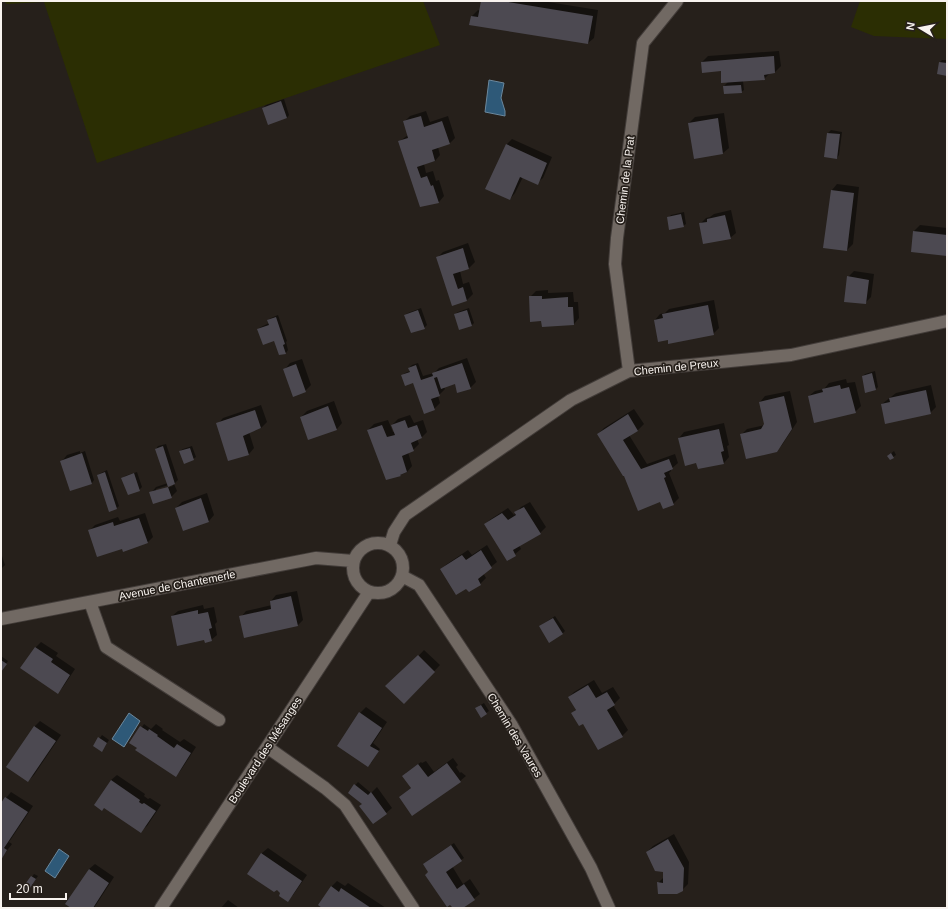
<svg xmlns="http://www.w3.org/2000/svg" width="948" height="909" font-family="Helvetica,sans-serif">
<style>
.green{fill:#2b2e03}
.water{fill:#2e5978;stroke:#6b879c}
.shadow{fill:#0007;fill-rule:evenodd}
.building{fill:#4c4951}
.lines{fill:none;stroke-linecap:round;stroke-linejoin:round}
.street-casing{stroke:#423c39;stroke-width:14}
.street{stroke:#716963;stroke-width:12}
.labels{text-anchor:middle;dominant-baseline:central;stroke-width:3.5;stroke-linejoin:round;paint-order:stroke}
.street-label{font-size:11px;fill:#f8f3ef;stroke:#26201b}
</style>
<rect width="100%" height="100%" fill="#26201b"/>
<path class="green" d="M4 1H423L440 45 97 163 44 2 7 4Z
M860 1H947V39L874 36 851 27Z"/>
<path class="water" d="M489 80 504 83 501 98 505 111V116L485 112Z
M129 713 140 721 124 747 112 739Z
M59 849 69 856 55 878 45 871Z"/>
<path class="shadow" d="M482 1H542L598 10 594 38 588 43 471 24 472 16 478 10 480 11Z
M779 51 781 66 775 72 770 73 764 79 743 81 744 90 741 92 724 86 728 82 722 70 702 62 708 56Z
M942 60H947V75L940 62Z
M284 99 289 115 287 118 263 108 266 105Z
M426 111 430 122 448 116 455 138 450 143 438 147 440 155 435 161 424 164 426 173 433 171 436 181 439 180 444 196 439 202 420 206 400 141 408 135 404 122 410 116Z
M724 113 729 148 723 153 695 158 689 123 695 117Z
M831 130 842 132 839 155 837 158 825 156 828 133Z
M512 139 552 157 543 178 537 183 523 177 515 193 510 199 506 145Z
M837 184 859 187 853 244 847 250 832 190Z
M731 210 736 233 730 238 700 224 706 218 710 217 714 214Z
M684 212 686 224 683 226 668 218 671 215Z
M920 225 947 228V255L912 251 914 231Z
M468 243 475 262 469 268 460 271 463 284 469 282 473 294 467 300 452 304 437 258 443 252Z
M854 271 874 274 871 297 865 303 848 277Z
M548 290V293L573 292 574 302H578L579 318 574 324 542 320 530 297 536 291Z
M714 300 719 328 713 334 668 339 655 320 660 314 665 313 669 309Z
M421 308 427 325 424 328 405 315 408 313Z
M469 308 474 323 472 325 455 314 458 312Z
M278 315 287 341 286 342 288 350 286 353 275 340 258 329 261 327 269 323 268 320 271 318Z
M467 358 476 382 470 388 455 383 444 387 445 389 438 396 440 403 434 409 415 383 402 376 405 373 410 371 409 368 412 365 418 363 423 376 434 373 439 368Z
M302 359 311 385 305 391 285 369 290 363Z
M875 371 878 387 876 389 863 376 865 374Z
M846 379 847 383 855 382 861 406 855 412 809 396 815 391 824 389 829 383Z
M931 385 936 407 930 413 882 404 896 393Z
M790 391 797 422 782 445 776 451 741 435 747 429 765 425 760 402 765 396Z
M334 401 342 423 337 429 308 438 301 417 307 411Z
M261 405 267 422 261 428 249 432 254 448 249 454 229 460 218 424 223 418Z
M634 409 644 424 638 430 629 435 647 464 675 454 678 463 671 469V471L669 473 679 498 673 504 661 501 625 474 598 434 604 428Z
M410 415 414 423 423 420 427 432 422 437 417 439 419 444 413 450 408 452 412 466 407 472 400 475 387 479 368 430 374 424 388 420 393 432H394L392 425 398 419Z
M724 423 729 445 727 446 729 457 724 463 697 462 679 438 684 432Z
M166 444 178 480 174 484 177 491 171 497 151 493 156 487 168 483 156 449 158 446ZM172 484 173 486 156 491V489Z
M192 446 196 457 193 459 180 451 183 449Z
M80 451V453L85 451 94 480 92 483 71 490 62 461 67 455Z
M894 451 896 455 893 457 888 456Z
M107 470 119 506 117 508 98 475 101 473Z
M137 472 142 487 139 490 123 478 125 476Z
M207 493 214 515 209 521 184 529 176 508 182 502Z
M530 502 546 527 540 533 519 545 521 549 508 560 485 524 491 519 508 508 514 515 521 507Z
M145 513 153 537 148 542 122 548 89 531 95 525 118 517 120 521Z
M487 545 497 562 483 573 486 578 480 584 441 569 447 564 468 550 472 555Z
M1 553 5 565 1 569Z
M297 591 303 620 298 625 241 617 246 611 272 605 271 601 276 595Z
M203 605 204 609 214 607 217 622 215 624 217 635 211 640 205 639 172 616 178 611Z
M555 616 565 631 562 634 543 624Z
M41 642 58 653 56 656 75 669 63 687 58 692 35 648Z
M424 650 440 665 404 703 407 668Z
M1 656 8 661 1 671Z
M594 680 602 693 613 687 620 698 613 705 628 730 622 736 584 723 572 714 576 709 569 697 574 692Z
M484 703 489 711 486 713 479 706Z
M366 707 387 722 373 743 380 749 371 763 338 746 360 713Z
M40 721 61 735 34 775 28 781 35 726Z
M144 724 151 729 156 724 163 729 162 730 180 742 184 739 196 747 181 770 176 775 131 743Z
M102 735 109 740 102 751 94 746Z
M453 758 458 765 456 767 460 773 461 772 466 776 460 781 400 797 412 787 406 773 421 762 422 763 426 761 434 772Z
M117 775 145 794 144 796 148 799 150 798 161 805 147 826 141 831 111 780Z
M358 782 371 793 377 787 392 808 386 813 363 803 349 793Z
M11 792 33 806 9 842 12 844 2 857 1 804Z
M674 834 689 862 688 884 682 890 658 883 664 877V871L647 852 653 846Z
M454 843 464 858 452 866 463 884 470 879 480 894 462 908H454L424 864 430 859Z
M268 848 307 875 293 895 287 900 277 889 248 873 262 853Z
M95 864 114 877 94 908H73L89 869Z
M34 874 38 876 30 887H25Z
M337 881 345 886 348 883 386 908H324L331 887Z
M228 900 239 908H221Z"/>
<path class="building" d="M481 1H502L593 16 588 44 469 25 471 16 478 17Z
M774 56 775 73 764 75 765 80 721 83V71L702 73 701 62Z
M939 62 947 63V76L937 74Z
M741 85 742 93 724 94 723 86Z
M281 101 287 118 268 125 262 108Z
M421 116 424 127 442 121 450 144 432 150 435 161 417 167 421 178 427 176 431 186 433 185 439 203 420 207 398 141 408 138 403 121Z
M718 118 723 154 694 159 688 123Z
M827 133 840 134 837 159 824 157Z
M506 144 547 163 538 185 520 177 510 200 485 189Z
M831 190 854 193 847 251 823 248Z
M681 214 684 227 669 230 667 217Z
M725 215 731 239 703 244 699 223 707 222V219Z
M913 231 947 235V256L911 252Z
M463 248 469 269 453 274 458 289 463 287 467 301 452 306 436 257Z
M847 276 869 280 866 304 844 302Z
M529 296H542V299L568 297V307H573L574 325 542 327 541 321 530 322Z
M708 305 714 335 668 344V340L658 342 654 320 663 318 662 314Z
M418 310 425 329 411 333 404 315Z
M467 310 472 326 459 330 454 314Z
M276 317 285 344 283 345 286 354 279 355 274 341 263 345 257 329 269 325 267 320Z
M462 363 471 389 457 393 455 384 441 389 437 377 434 378 440 396 431 399 435 410 424 414 413 383 405 386 401 375 410 372 408 368 416 365 421 380 433 376 432 373Z
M296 364 306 392 293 397 283 369Z
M872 373 876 390 865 393 862 376Z
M840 385 841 389 849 387 856 413 814 423 808 396 823 392 822 389Z
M926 390 931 414 885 424 881 404 890 402 889 398Z
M784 396 792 429 777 452 746 459 740 434 761 429 764 424 759 402Z
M328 406 337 430 308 440 300 417Z
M255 410 261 428 243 436 249 455 228 461 216 423Z
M628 414 638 431 623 440 641 469 669 459 673 469 664 473 666 477 664 478 674 505 663 509 660 502 638 511 624 476H623L597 434Z
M405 420 408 428 417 425 422 438 411 443 414 451 402 456 407 472 400 475 401 476 386 480 367 430 382 425 387 437 395 435 391 425Z
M719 429 724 451 721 452 724 464 698 469 696 463 685 466 678 438Z
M163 446 175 484 168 487 155 449Z
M190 448 194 460 184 464 179 451Z
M82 453 92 484 70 491 60 461Z
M891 453 894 458 890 460 887 456Z
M105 472 117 509 109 512 97 475Z
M134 473 140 491 128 495 121 478Z
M168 487 172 498 153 504 149 492Z
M201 498 209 522 183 531 175 508Z
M524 507 541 534 513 550 516 556 507 561 484 524 502 513 508 520 516 515 514 512Z
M139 518 148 543 123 552 122 549 97 557 88 530 113 522 114 526Z
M481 550 492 568 478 579 481 585 469 592 466 589 456 595 440 569 462 555 466 560Z
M291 596 298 626 244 638 239 616 271 609 270 601Z
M198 610V614L208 612 212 628 209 629 212 641 205 643 204 640 177 646 171 616Z
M553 618 563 634 549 643 539 626Z
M35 647 53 659 51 662 70 675 58 694 20 668Z
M418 655 435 672 404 704 385 686Z
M1 660 7 664 1 672Z
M588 685 596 698 607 692 615 705 607 710 623 737 598 750 583 724 579 726 571 713 576 710 568 697Z
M481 705 487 714 481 718 475 708Z
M359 712 382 728 370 746 379 751 368 767 337 746Z
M34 726 56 741 28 782 6 767Z
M140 726 148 731 149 729 158 735 157 736 174 748 177 744 191 753 176 777 135 750 137 748 129 743Z
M98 737 107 743 102 752 93 746Z
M447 763 461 782 412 816 399 797 411 788 402 776 418 764 428 777Z
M111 780 140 800 139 802 142 804 144 803 156 811 141 833 104 808 102 811 94 805Z
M354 784 368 795 371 792 387 814 373 824 359 806 362 804 348 793Z
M5 797 28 812 4 848 7 850 1 860V803Z
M668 839 684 868 683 891 677 894H658L657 882 663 883V872L655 871 646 852Z
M451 845 462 861 446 872 457 889 464 884 475 900 463 908H453L450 905 447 907 425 875 428 872 423 864Z
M261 853 302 881 288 902 279 896 280 893 277 890 274 892 247 874Z
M89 869 109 883 93 908H71L65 904Z
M31 876 36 879 28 891 23 887Z
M331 886 339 892 341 888 371 908H322L318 905Z"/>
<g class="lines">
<g class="street-casing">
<path id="street" d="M629 371 615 264 617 238 643 43 677 1
M353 568a25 25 0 1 1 50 0a25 25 0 1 1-50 0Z
M390 545 394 532 405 515 571 400 629 371 791 355 947 321
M402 576 419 585 511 724 591 868 609 908
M90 602 106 647 219 720
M1 619 316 558 353 561
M267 747 325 788 345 805 413 908
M161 908 369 592"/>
</g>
<use href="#street" class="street"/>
</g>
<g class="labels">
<g class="street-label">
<text transform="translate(625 180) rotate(-83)">Chemin de la Prat</text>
<text transform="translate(676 367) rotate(-6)">Chemin de Preux</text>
<text transform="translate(177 585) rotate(-11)">Avenue de Chantemerle</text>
<text transform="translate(515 735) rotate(59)">Chemin des Vaures</text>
<text transform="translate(265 750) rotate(-57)">Boulevard des Mésanges</text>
</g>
</g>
<rect width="948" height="909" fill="none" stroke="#f8f3ef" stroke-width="4"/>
<g transform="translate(920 28) rotate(280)" stroke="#26201b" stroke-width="3" paint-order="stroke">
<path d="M0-3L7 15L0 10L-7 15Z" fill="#f8f3ef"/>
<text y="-6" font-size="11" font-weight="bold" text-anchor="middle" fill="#f8f3ef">N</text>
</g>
<path d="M10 893v6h56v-6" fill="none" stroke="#f8f3ef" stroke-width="2"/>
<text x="16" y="893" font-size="12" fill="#f8f3ef" stroke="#26201b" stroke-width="3" paint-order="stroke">20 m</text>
</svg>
